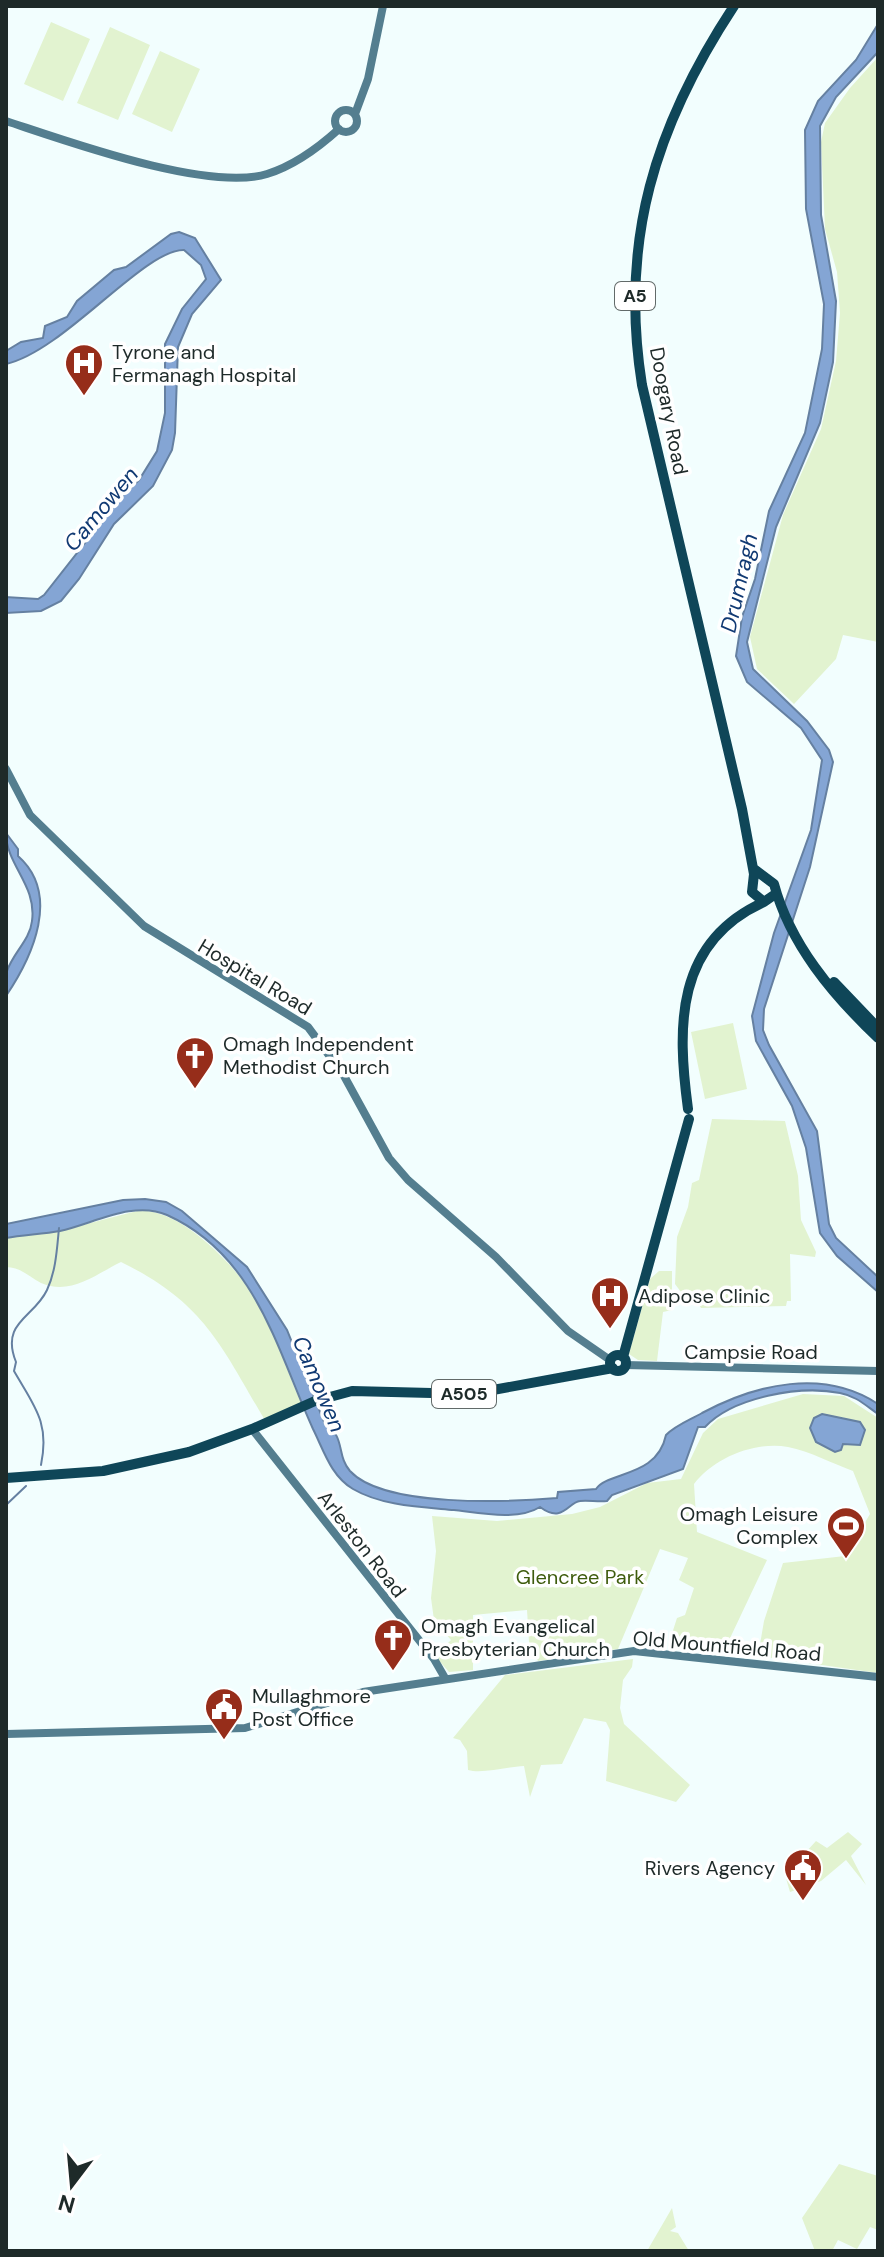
<svg xmlns="http://www.w3.org/2000/svg" width="884" height="2257" font-family="'DM Sans',sans-serif">
<style>
.green{fill:#e2f3d0}
.water{fill:#84a5d4;stroke:#6580a1;stroke-width:2}
.lines{fill:none;stroke-linecap:round;stroke-linejoin:round}
.stream{stroke:#6580a1;stroke-width:2}
.secondary{stroke:#547e8f;stroke-width:8}
.highway{stroke:#0f4658;stroke-width:10}
.labels{text-anchor:middle;dominant-baseline:central;stroke-width:7;stroke-linejoin:round;paint-order:stroke}
.shield{fill:#fff;stroke:#626a69;stroke-width:2}
.shield-label{font-size:18px;font-weight:bold;fill:#1e2a29}
.poi-label{font-size:20px;fill:#1e2a29;stroke:#fff;text-anchor:start}
.street-label{font-size:20px;fill:#1e2a29;stroke:#fff}
.park-label{font-size:20px;fill:#3e5c0d;stroke:#fff}
.water-label{font-size:22px;font-style:italic;fill:#113a73;stroke:#fff}
</style>
<rect width="100%" height="100%" fill="#f2fefe"/>
<path class="green" d="M51 22 90 39 63 101 24 84Z
M110 27 150 45 118 120 77 103Z
M160 51 200 69 172 132 132 114Z
M878 57V642L843 635 836 659 794 704 757 669 750 637 783 515 821 429 836 361 840 313 837 272 825 229 821 142 825 123 850 88Z
M733 1023 747 1089 705 1099 691 1032Z
M712 1119 785 1121 798 1176 801 1220 816 1252 815 1257 790 1254 791 1301H787L786 1306 701 1308 693 1293 684 1296 675 1284 677 1237 688 1207 692 1183 699 1180Z
M141 1210C168 1213 186 1225 206 1242 266 1294 273 1338 302 1405L266 1422C221 1346 205 1303 121 1262 96 1274 71 1296 41 1283 29 1277 21 1267 6 1267V1238L63 1230Z
M659 1271H672V1310L663 1312 657 1361 638 1360 629 1354 650 1279Z
M803 1394 844 1396 878 1418V1673L758 1656 764 1621 783 1563 845 1556 870 1514 853 1471C833 1464 810 1451 788 1447 755 1441 714 1458 694 1484L697 1532 767 1560 723 1653 668 1646 677 1618 685 1615 694 1588 679 1580 688 1558 660 1549 618 1649 538 1661 529 1642 527 1610 473 1615V1670L449 1672 435 1656 451 1640 434 1620 431 1598 436 1551 432 1516 497 1521 572 1514 600 1507 647 1483 681 1479 703 1433 718 1419Z
M633 1659 632 1667 623 1680 620 1708 624 1724 690 1785 676 1802 606 1781 610 1730 606 1722 584 1718 562 1764 541 1765 530 1797 524 1766C506 1767 482 1774 468 1770L467 1751 460 1740 453 1738 505 1675Z
M848 1832 862 1844 851 1856 866 1885 846 1860 821 1881 790 1892 785 1875 816 1841 827 1848Z
M839 2164 878 2176V2230L870 2227 857 2249 838 2240 832 2251H815L802 2218Z
M672 2208 676 2227 670 2231 678 2233 689 2251H647Z"/>
<path class="water" d="M878 24V52L836 97 820 126 821 215 836 301 833 362 820 423 776 527 747 642 753 669 807 721 829 750 833 762 810 867 764 1009 763 1030 769 1045 817 1131 829 1224 836 1238 878 1277V1292L837 1256 820 1233 806 1148 792 1106 756 1041 752 1016 774 933 811 830 822 760 801 728 747 682 736 656 742 617 755 579 769 511 805 433 822 349 824 304 806 209 805 130 818 101 856 60Z
M179 232 195 238 221 280 192 314 178 347 175 433 172 450 153 486 114 524 79 579 61 601 41 611 6 613V597L38 599 44 595 121 497 139 480 157 451 165 413V344L182 309 206 279 201 265 184 250C144 249 64 351 6 364V351L21 342 43 338 45 326 67 317 77 301 114 270 126 267 171 234Z
M6 833 18 849V856C61 894 33 956 6 996 6 989 4 978 7 971 13 953 30 940 32 921 37 885 6 865 6 833Z
M145 1199 166 1202 182 1211 247 1267 287 1330 325 1424C346 1437 336 1455 350 1471 384 1508 509 1502 557 1498L558 1492 596 1489C608 1471 657 1478 666 1435 676 1425 690 1420 702 1413 756 1384 824 1368 878 1404V1414C865 1405 856 1396 840 1393 800 1385 733 1397 705 1427H698L683 1469 612 1495 607 1501C598 1502 588 1500 580 1501 568 1502 563 1524 540 1507 518 1521 480 1513 454 1510 421 1507 382 1506 353 1489 331 1476 324 1451 313 1429 277 1350 256 1255 167 1215 133 1200 93 1224 60 1231 43 1234 24 1235 6 1238V1224L123 1200Z
M822 1414 860 1422 865 1430 860 1445 843 1444 841 1450 835 1452 816 1442 810 1428 814 1418Z"/>
<g class="lines">
<path class="stream" d="M41 1465C50 1422 34 1406 14 1371L16 1362C0 1322 34 1318 47 1290 56 1271 57 1248 59 1228
M6 1505 26 1486"/>
<path class="secondary" d="M335 121a11 11 0 1 1 22 0a11 11 0 1 1-22 0Z
M355 114 368 79 383 6
M6 121C67 141 207 192 267 174 293 166 318 148 339 129
M6 769 30 815 144 926 308 1027 343 1074 389 1158 408 1180 496 1257 568 1331 610 1360
M625 1365 878 1371
M252 1429 434 1659 445 1678
M6 1734 245 1728 363 1692 634 1651 878 1677"/>
<path class="highway" d="M734 6C655 126 619 241 642 385L742 809 754 874 752 892 764 902 774 895
M754 869 774 884C790 944 832 994 878 1038
M834 982 878 1028
M688 1109C677 1027 675 942 764 902
M610 1363a8 8 0 1 1 16 0a8 8 0 1 1-16 0Z
M623 1357 689 1119
M6 1478 103 1471 189 1452 252 1429 315 1401 352 1391 471 1394 613 1368"/>
</g>
<defs>
<g id="hospital-pin" transform="scale(2)"><path d="M0 17L-7.5 6A9.5 9.5 0 1 1 7.5 6Z" fill="#962d1a" stroke="#fff"/><path d="M-5-5h3v3.5h4V-5h3V5h-3V1.5h-4V5h-3Z" fill="#fff"/></g>
<g id="church-pin" transform="scale(2)"><path d="M0 17L-7.5 6A9.5 9.5 0 1 1 7.5 6Z" fill="#962d1a" stroke="#fff"/><path d="M-1.2-6h2.4v3.5h3.3v2.4h-3.3V6h-2.4V-.1h-3.3v-2.4h3.3Z" fill="#fff"/></g>
<g id="stadium-pin" transform="scale(2)"><path d="M0 17L-7.5 6A9.5 9.5 0 1 1 7.5 6Z" fill="#962d1a" stroke="#fff"/><path d="M0-5a6.5 5 0 1 0 0 10a6.5 5 0 1 0 0-10ZM-3.5-1.8h7v3.6h-7Z" fill="#fff"/></g>
<g id="civic-pin" transform="scale(2)"><path d="M0 17L-7.5 6A9.5 9.5 0 1 1 7.5 6Z" fill="#962d1a" stroke="#fff"/><path d="M-.6-6.5H3V-4.5H.6V-3L4-1V1h2V6H-6V1h2V-1L-.6-3ZM-1.2 2.5V6h2.4V2.5Z" fill="#fff"/></g>
</defs>
<g fill-rule="evenodd">
<use href="#hospital-pin" x="84" y="363"/>
<use href="#church-pin" x="195" y="1056"/>
<use href="#hospital-pin" x="610" y="1296"/>
<use href="#stadium-pin" x="846" y="1526"/>
<use href="#church-pin" x="393" y="1638"/>
<use href="#civic-pin" x="224" y="1707"/>
<use href="#civic-pin" x="803" y="1868"/>
</g>
<g class="labels">
<g class="shield">
<rect x="615" y="282" width="40" height="28" rx="6"/>
<rect x="432" y="1380" width="64" height="28" rx="6"/>
</g>
<g class="shield-label">
<text x="635" y="296">A5</text>
<text x="464" y="1394">A505</text>
</g>
<g class="poi-label">
<text x="112" y="352">Tyrone and<tspan x="112" dy="23">Fermanagh Hospital</tspan></text>
<text x="223" y="1044">Omagh Independent<tspan x="223" dy="23">Methodist Church</tspan></text>
<text x="638" y="1296">Adipose Clinic</text>
<text x="818" y="1514" text-anchor="end">Omagh Leisure<tspan x="818" dy="23">Complex</tspan></text>
<text x="421" y="1626">Omagh Evangelical<tspan x="421" dy="23">Presbyterian Church</tspan></text>
<text x="252" y="1696">Mullaghmore<tspan x="252" dy="23">Post Office</tspan></text>
<text x="775" y="1868" text-anchor="end">Rivers Agency</text>
</g>
<g class="street-label">
<text transform="translate(669 411) rotate(79)">Doogary Road</text>
<text transform="translate(255 977) rotate(31)">Hospital Road</text>
<text x="751" y="1352">Campsie Road</text>
<text transform="translate(362 1544) rotate(52)">Arleston Road</text>
<text transform="translate(727 1646) rotate(5)">Old Mountfield Road</text>
</g>
<g class="park-label">
<text x="580" y="1577">Glencree Park</text>
</g>
<g class="water-label">
<text transform="translate(101 509) rotate(-50)">Camowen</text>
<text transform="translate(739 583) rotate(-77)">Drumragh</text>
<text transform="translate(319 1384) rotate(67)">Camowen</text>
</g>
</g>
<rect width="884" height="2257" fill="none" stroke="#1e2a29" stroke-width="16"/>
<g transform="translate(72 2185) rotate(196)" stroke="#ffffff" stroke-width="6" paint-order="stroke">
<path d="M0-6L14 30L0 20L-14 30Z" fill="#1e2a29"/>
<text y="-12" font-size="22" font-weight="bold" text-anchor="middle" fill="#1e2a29">N</text>
</g>
</svg>
